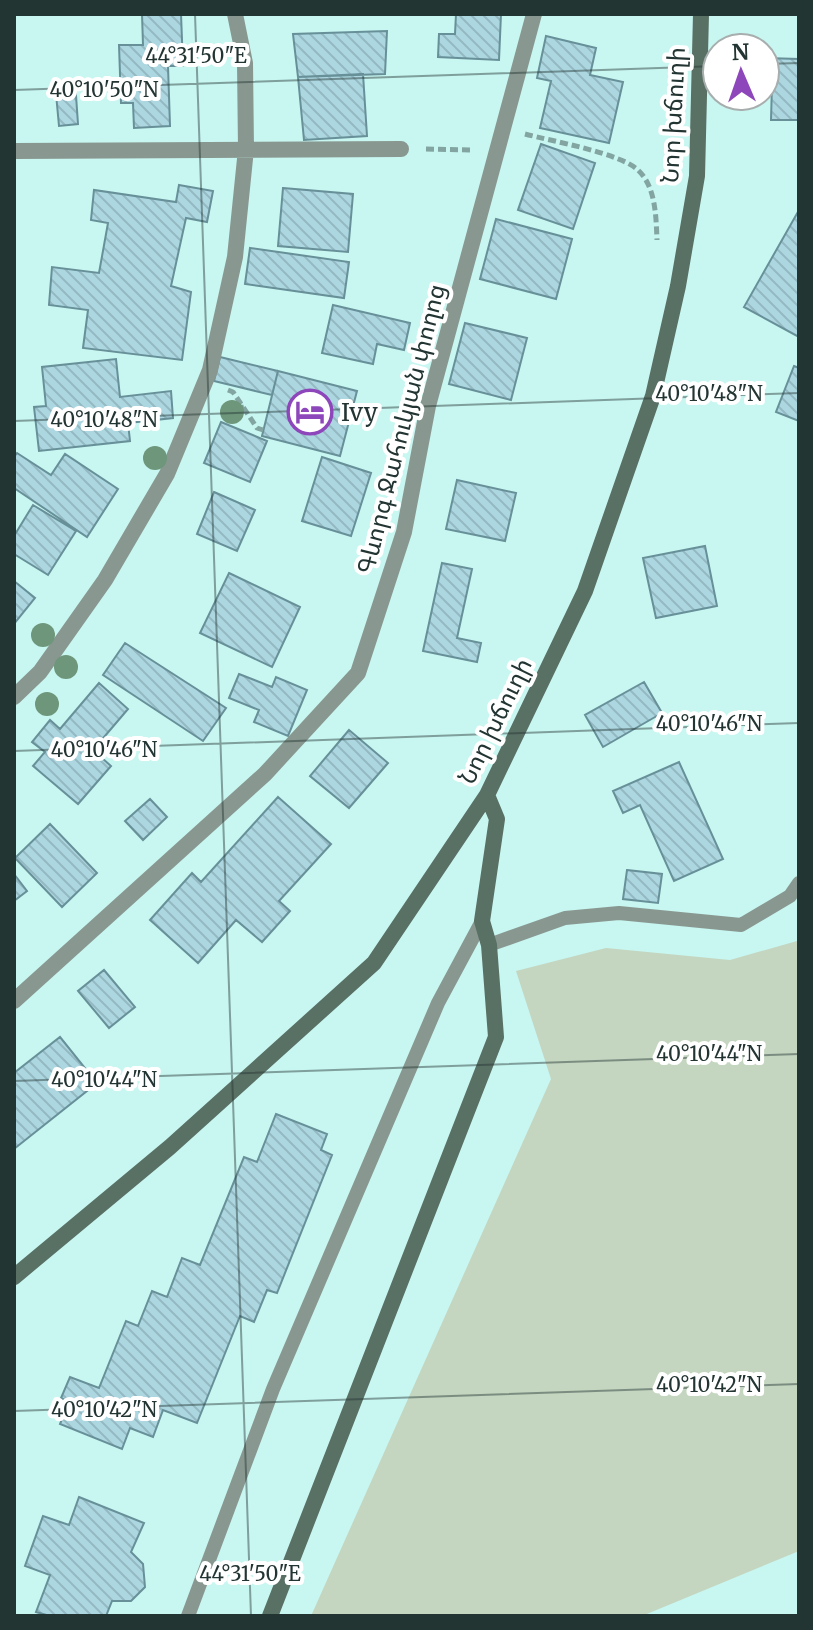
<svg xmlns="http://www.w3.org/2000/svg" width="813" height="1630" font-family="Merriweather,'Noto Sans Armenian',serif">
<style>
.grass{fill:#c4d6c0}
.building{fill:url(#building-back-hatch);stroke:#679099;stroke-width:2}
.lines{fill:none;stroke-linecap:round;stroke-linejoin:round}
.path{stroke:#83a5a1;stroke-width:5;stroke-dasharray:8 4;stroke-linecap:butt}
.lane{stroke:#889890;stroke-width:14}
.street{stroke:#889890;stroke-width:16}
.secondary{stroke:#597065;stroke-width:16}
.tree{fill:#6d967a}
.ticks{fill:none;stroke:#233533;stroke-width:2;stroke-opacity:0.45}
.labels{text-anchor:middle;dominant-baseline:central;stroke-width:8;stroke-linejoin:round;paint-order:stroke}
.street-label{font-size:24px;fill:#233533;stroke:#fff}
.poi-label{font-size:24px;fill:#233533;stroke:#fff;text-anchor:start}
.ticks-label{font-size:20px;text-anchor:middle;fill:#233533;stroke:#fff;stroke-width:8;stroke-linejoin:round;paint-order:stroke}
</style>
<defs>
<pattern id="building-back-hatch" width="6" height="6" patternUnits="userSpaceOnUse" patternTransform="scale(2)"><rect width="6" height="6" fill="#acd7e1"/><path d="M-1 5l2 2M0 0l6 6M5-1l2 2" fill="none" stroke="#94b9c2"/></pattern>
</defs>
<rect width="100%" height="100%" fill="#c8f6f1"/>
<path class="grass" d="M797 941 799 946V1551L642 1616H311L551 1079 516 971 606 948 730 960Z"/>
<path class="building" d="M142 14H181L183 66H168L170 126 134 128 133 103H121L119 45H143Z
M456 14H501L499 60 438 57 439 34H455Z
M387 31 385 74 298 77 293 34Z
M546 36 596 48 590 75 623 82 609 143 540 128 551 81 537 78Z
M765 58 799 59V120H771L772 84H765Z
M363 74 367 136 304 140 298 77Z
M75 81 78 124 59 126 55 83Z
M541 144 595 163 573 229 518 210Z
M179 185 213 191 207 222 186 218 171 286 191 292 182 360 83 348 88 310 49 305 52 267 99 273 108 223 91 220 94 190 176 202Z
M283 188 353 194 348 252 278 246Z
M799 210V337L744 307Z
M496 219 572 239 556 299 480 279Z
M250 248 349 262 344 298 245 284Z
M333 305 410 323 404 350 377 344 373 364 322 353Z
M465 323 527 338 511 400 449 384Z
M220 357 278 371 272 395 214 381Z
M116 359 120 397 171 391 173 418 128 423 130 441 39 451 34 407 46 406 42 367Z
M794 366 799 368V421L776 412Z
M278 371 357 391 340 456 262 436Z
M221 422 267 441 250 482 204 463Z
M17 453 51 475 65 454 118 489 87 537 14 488V457Z
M322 457 371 473 351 536 302 521Z
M457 480 516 493 505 541 446 529Z
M214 492 255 510 237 551 197 534Z
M33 505 76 531 48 575 14 554V536Z
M705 546 717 606 656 618 643 558Z
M442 563 472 569 457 638 481 643 477 662 423 651Z
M229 573 300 607 272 667 200 633Z
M14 581 35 598 14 624Z
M125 643 226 708 203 741 103 675Z
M239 674 272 687 276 677 307 690 288 736 254 722 259 710 229 698Z
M644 682 662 713 603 747 585 715Z
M99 683 128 709 93 750 111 766 78 804 33 766 45 752 32 742 50 720 60 729Z
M349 730 388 763 349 808 310 776Z
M679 762 723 859 674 881 640 805 623 813 613 791Z
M278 797 331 844 279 901 290 911 262 942 236 920 198 963 150 920 192 873 201 882Z
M150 799 167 817 143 840 125 821Z
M50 824 97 873 62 907 15 858Z
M627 870 662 874 658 903 623 899Z
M14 874 27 891 14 901Z
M104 970 135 1007 109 1028 78 991Z
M60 1037 97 1083 14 1149V1073Z
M276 1114 327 1134 321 1150 332 1155 277 1293 267 1290 254 1322 240 1316 197 1423 163 1410 153 1437 130 1428 122 1449 60 1424 69 1402 61 1398 70 1377 99 1388 126 1321 138 1326 152 1291 167 1297 182 1258 200 1265 244 1157 257 1162Z
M79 1497 144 1523 131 1552 143 1564 145 1587 131 1601H112L106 1616H50L36 1612 50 1575 25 1566 43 1516 69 1525Z"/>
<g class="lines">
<path class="path" d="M525 134C551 141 620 153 638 170 656 187 656 217 657 240
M426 149 472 150
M228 390 233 392 257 428 263 430
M230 411 244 407"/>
<path class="lane" d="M489 945 565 918 619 913 741 925 790 896 799 883
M188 1616 273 1389 438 1003 482 921"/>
<path class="street" d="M14 151 401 149
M14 697 40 672 105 580 167 474 210 370 235 257 246 149 245 63 235 14
M14 1001 265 774 358 673 404 532 428 406 534 14"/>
<path class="secondary" d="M14 1277 170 1147 374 963 487 795 585 591 653 396 678 286 697 176 701 14
M270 1616 496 1037 489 945 482 921 497 819 487 795"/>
</g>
<g class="tree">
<circle cx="232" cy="412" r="12"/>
<circle cx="155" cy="458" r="12"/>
<circle cx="43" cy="635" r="12"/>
<circle cx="66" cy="667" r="12"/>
<circle cx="47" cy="704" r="12"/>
</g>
<path class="ticks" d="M195 14 251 1616M765 64 799 63M14 90 717 66M14 421 799 393M14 751 799 723M14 1081 799 1054M14 1411 799 1384"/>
<defs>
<g id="hotel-ring" transform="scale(2.3)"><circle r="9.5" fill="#fff" stroke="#8e47bb" stroke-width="1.5"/><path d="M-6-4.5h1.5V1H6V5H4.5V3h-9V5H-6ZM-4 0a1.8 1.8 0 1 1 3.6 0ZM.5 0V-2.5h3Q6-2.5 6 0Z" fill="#8e47bb"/></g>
</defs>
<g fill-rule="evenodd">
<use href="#hotel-ring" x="310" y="412"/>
</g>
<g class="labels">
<g class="street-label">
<text transform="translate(673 115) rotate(-87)">Նոր խճուղի</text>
<text transform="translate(401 429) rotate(-76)">Գևորգ Ջահուկյան փողոց</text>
<text transform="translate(495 721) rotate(-64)">Նոր խճուղի</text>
</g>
<g class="poi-label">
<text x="341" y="412">Ivy</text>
</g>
</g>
<g class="ticks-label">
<text x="196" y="63">44°31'50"E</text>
<text x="104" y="97">40°10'50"N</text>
<text x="709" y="401">40°10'48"N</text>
<text x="104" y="427">40°10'48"N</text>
<text x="709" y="731">40°10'46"N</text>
<text x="104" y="757">40°10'46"N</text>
<text x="709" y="1061">40°10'44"N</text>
<text x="104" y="1087">40°10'44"N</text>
<text x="709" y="1392">40°10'42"N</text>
<text x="104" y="1417">40°10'42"N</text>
<text x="250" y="1581">44°31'50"E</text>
</g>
<rect width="813" height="1630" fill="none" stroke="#233533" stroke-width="32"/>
<g transform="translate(741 72) rotate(358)"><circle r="38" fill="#ffffff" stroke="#a7aead" stroke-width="2"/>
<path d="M0-6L14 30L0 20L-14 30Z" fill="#8e47bb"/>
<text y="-12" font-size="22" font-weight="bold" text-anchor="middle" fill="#233533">N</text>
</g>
</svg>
